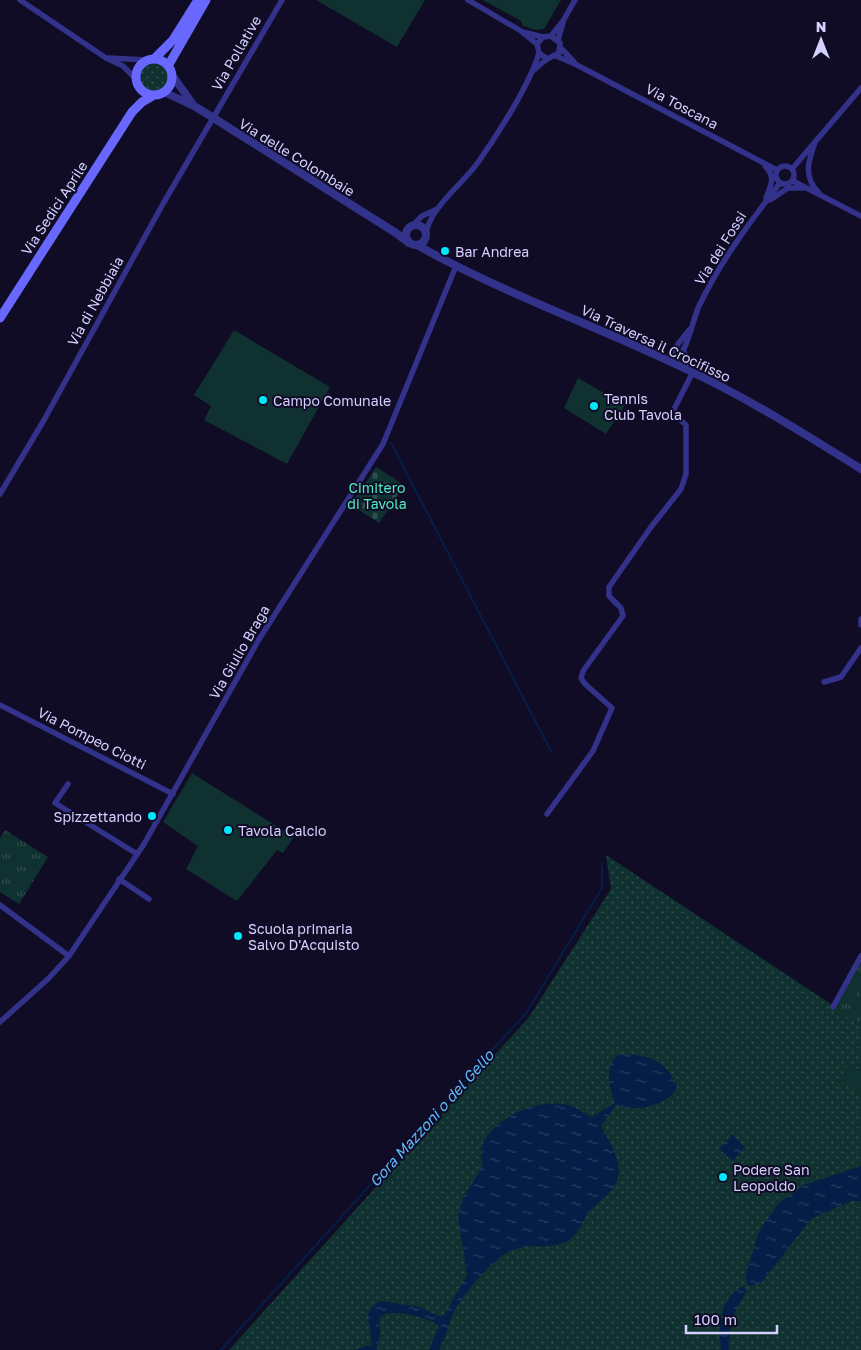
<svg xmlns="http://www.w3.org/2000/svg" width="861" height="1350" font-family="'Golos Text',sans-serif">
<style>
.grass{fill:url(#grass-dots)}
.cemetery{fill:url(#cemetery-stones)}
.park{fill:url(#park-tufts)}
.pitch{fill:#0f312f}
.water{fill:url(#water-ripples)}
.lines{fill:none;stroke-linecap:round;stroke-linejoin:round}
.stream{stroke:#041e47;stroke-width:2}
.minor{stroke:#33328a;stroke-width:5.5}
.tertiary{stroke:#33328a;stroke-width:8}
.secondary{stroke:#6868ff;stroke-width:9}
.poi-dot{fill:#00e9fc;stroke:#100c26;stroke-width:2}
.labels{text-anchor:middle;dominant-baseline:central;stroke-width:4;stroke-linejoin:round;paint-order:stroke}
.street-label{font-size:14px;fill:#d5d1ff;stroke:#100c26}
.poi-label{font-size:14px;fill:#d5d1ff;stroke:#100c26;text-anchor:start}
.park-label{font-size:14px;fill:#50ecc1;stroke:#100c26}
.water-label{font-size:15px;font-style:italic;fill:#5fb9ff;stroke:#100c26}
</style>
<defs>
<pattern id="grass-dots" width="8" height="8" patternUnits="userSpaceOnUse" patternTransform="scale(1.25)"><rect width="8" height="8" fill="#0f312f"/><path d="M2 2h.1M6 6h.1" fill="none" stroke="#314e4e" stroke-width="1.8" stroke-linecap="round"/></pattern>
<pattern id="cemetery-stones" width="16" height="16" patternUnits="userSpaceOnUse" patternTransform="scale(1.25)"><rect width="16" height="16" fill="#0f312f"/><path d="M2 7V4a2 2 0 0 1 4 0v3zM10 15v-3a2 2 0 0 1 4 0v3z" fill="#314e4e"/></pattern>
<pattern id="park-tufts" width="24" height="20" patternUnits="userSpaceOnUse" patternTransform="scale(1.25)"><rect width="24" height="20" fill="#0f312f"/><path d="M3 7l-1-3M5 7V3M7 7l1-3M15 17l-1-3M17 17v-4M19 17l1-3" fill="none" stroke="#314e4e"/></pattern>
<pattern id="water-ripples" width="26" height="14" patternUnits="userSpaceOnUse" patternTransform="scale(1.25)"><rect width="26" height="14" fill="#041e47"/><path d="M2 4q2-2 4 0t4 0M15 11q2-2 4 0t4 0" fill="none" stroke="#283e63"/></pattern>
</defs>
<rect width="100%" height="100%" fill="#100c26"/>
<path class="grass" d="M140 77a14 14 0 1 1 28 0a14 14 0 1 1-28 0Z
M606 855 861 1024V1350H229L529 1017 611 889Z"/>
<path class="cemetery" d="M376 467 404 485 394 501 399 505 396 511 390 507 379 523 351 505Z"/>
<path class="park" d="M5 830 48 857 19 904 0 892V838Z
M861 960V1027L833 1007Z"/>
<path class="pitch" d="M316 0H425L397 47Z
M483 0H561L544 29 536 30 523 26 521 21Z
M234 330 330 387 287 464 204 420 211 406 194 395Z
M578 378 625 405 606 434 564 408Z
M192 773 294 837 283 853 277 850 237 901 186 869 198 846 163 822Z
M850 1064 861 1072V1096L838 1080Z"/>
<path class="water" d="M620 1054C648 1055 666 1059 677 1087 669 1106 633 1114 617 1104L601 1126C611 1146 630 1170 610 1192 603 1199 595 1205 588 1213 582 1222 577 1235 568 1241 547 1252 526 1239 502 1256 484 1270 468 1289 456 1308 448 1321 447 1337 439 1350H429L439 1325C424 1317 396 1308 380 1316V1336L377 1350H353L371 1345C374 1327 357 1312 382 1301L420 1307 440 1317 445 1314 467 1275 458 1216 464 1196 483 1166C481 1159 480 1151 483 1143 496 1117 535 1100 564 1104 573 1105 583 1113 592 1117L615 1103C609 1087 603 1064 620 1054Z
M732 1135 745 1147 733 1161 719 1149Z
M861 1166V1201H852L811 1219 761 1283 751 1286 747 1284 746 1274 759 1231 779 1203 804 1185Z
M743 1286 747 1291C734 1310 728 1327 729 1350H721C718 1326 719 1298 743 1286Z"/>
<g class="lines">
<path class="stream" d="M391 443 552 753
M221 1350 527 1012 602 888V863"/>
<path class="minor" d="M20 0 106 58 123 66 136 79
M468 0 521 31 537 44
M523 32 543 37
M551 36 563 21 575 0
M558 40 563 23
M560 47 574 62
M556 56 575 64 777 170
M109 58 147 60
M534 70 547 59 559 53 560 43 551 36 543 37 537 44 539 53 547 59
M815 142C808 162 803 177 819 193
M776 175a9 9 0 1 1 18 0a9 9 0 1 1-18 0Z
M765 166C776 177 771 185 766 198
M792 169 861 88
M793 181 861 216
M770 200 788 188H804
M412 226 422 216 437 209
M426 235C428 209 464 183 479 161 498 134 530 84 539 53
M689 330C682 340 670 350 671 363 687 357 692 321 699 306 720 262 750 222 780 183
M684 351 690 370
M0 494 44 420 164 202 282 0
M861 619V625
M824 682 841 677 861 648
M0 705 173 794
M68 784 55 803 137 854
M547 814 593 751 612 708 585 684 581 678 583 671 623 616 621 608 609 596V587L651 527 681 489 686 474V425L676 416 674 409 693 372
M119 879 149 899
M0 905 69 956
M833 1007 861 956
M0 1022 49 978 69 956 144 844 258 641 383 444 456 266"/>
<path class="tertiary" d="M172 75 194 106
M164 92 196 107 396 233 409 243
M406 235a10 10 0 1 1 20 0a10 10 0 1 1-20 0Z
M417 245C504 294 600 327 690 371 749 399 805 434 861 469"/>
<path class="secondary" d="M154 59 173 40 198 0
M136 77a18 18 0 1 1 36 0a18 18 0 1 1-36 0Z
M168 66 206 0
M0 318 132 112 142 102 154 95"/>
</g>
<g class="poi-dot">
<circle cx="445" cy="251" r="5"/>
<circle cx="263" cy="400" r="5"/>
<circle cx="594" cy="406" r="5"/>
<circle cx="152" cy="816" r="5"/>
<circle cx="228" cy="830" r="5"/>
<circle cx="238" cy="936" r="5"/>
<circle cx="723" cy="1177" r="5"/>
</g>
<g class="labels">
<g class="street-label">
<text transform="translate(236 53) rotate(-60)">Via Pollative</text>
<text transform="translate(682 106) rotate(28)">Via Toscana</text>
<text transform="translate(297 157) rotate(32)">Via delle Colombaie</text>
<text transform="translate(54 208) rotate(-57)">Via Sedici Aprile</text>
<text transform="translate(720 248) rotate(-58)">Via dei Fossi</text>
<text transform="translate(95 301) rotate(-61)">Via di Nebbiaia</text>
<text transform="translate(656 343) rotate(25)">Via Traversa il Crocifisso</text>
<text transform="translate(239 652) rotate(-60)">Via Giulio Braga</text>
<text transform="translate(92 738) rotate(27)">Via Pompeo Ciotti</text>
</g>
<g class="poi-label">
<text x="455" y="251">Bar Andrea</text>
<text x="604" y="398">Tennis<tspan x="604" dy="16">Club Tavola</tspan></text>
<text x="273" y="400">Campo Comunale</text>
<text x="142" y="816" text-anchor="end">Spizzettando</text>
<text x="238" y="830">Tavola Calcio</text>
<text x="248" y="928">Scuola primaria<tspan x="248" dy="16">Salvo D'Acquisto</tspan></text>
<text x="733" y="1169">Podere San<tspan x="733" dy="16">Leopoldo</tspan></text>
</g>
<g class="park-label">
<text x="377" y="487">Cimitero<tspan x="377" dy="16">di Tavola</tspan></text>
</g>
<g class="water-label">
<text transform="translate(431 1118) rotate(-48)">Gora Mazzoni o del Gello</text>
</g>
</g>
<g transform="translate(821 40)" stroke="#100c26" stroke-width="4" paint-order="stroke">
<path d="M0-4L9 19L0 12L-9 19Z" fill="#d5d1ff"/>
<text y="-8" font-size="14" font-weight="bold" text-anchor="middle" fill="#d5d1ff">N</text>
</g>
<path d="M686 1325v8h91v-8" fill="none" stroke="#d5d1ff" stroke-width="2.5"/>
<text x="694" y="1325" font-size="15" fill="#d5d1ff" stroke="#100c26" stroke-width="4" paint-order="stroke">100 m</text>
</svg>
